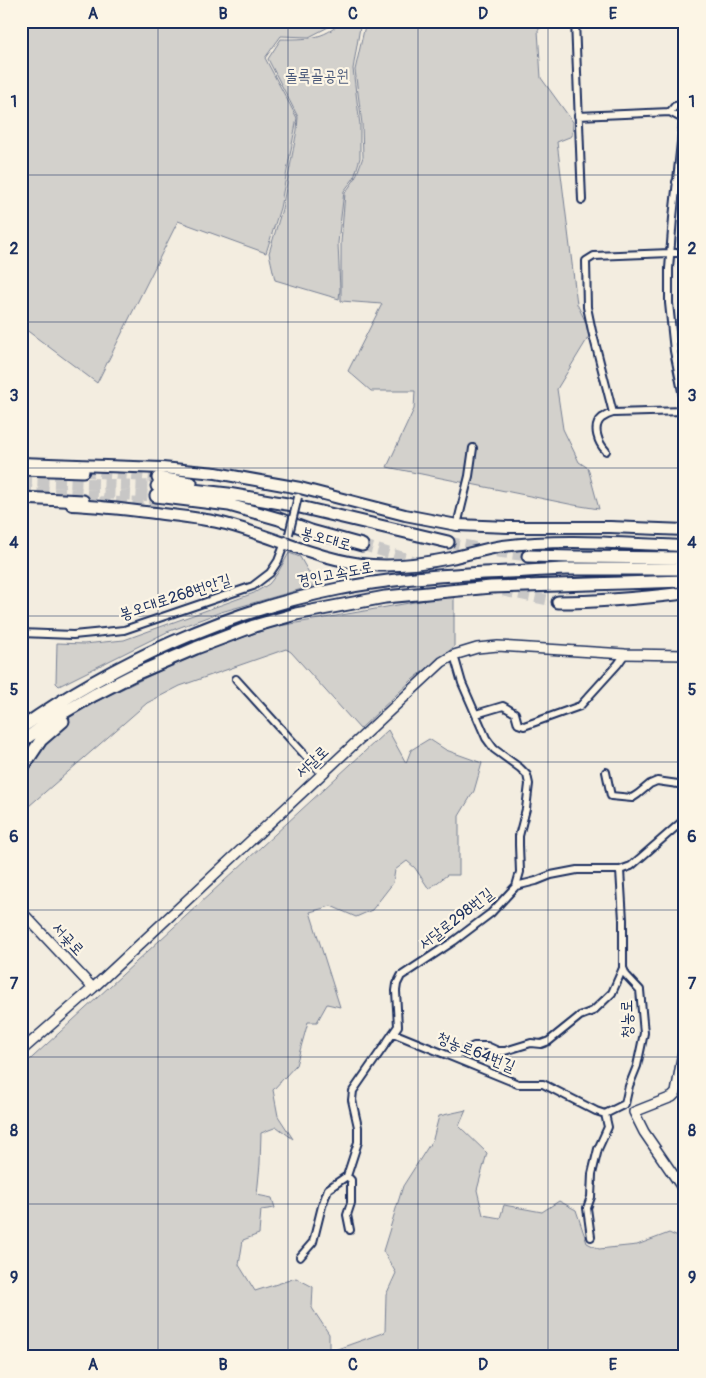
<svg xmlns="http://www.w3.org/2000/svg" width="706" height="1378" font-family="Pangolin,'Poor Story',sans-serif">
<style>
.green{fill:#d3d1cc;stroke:#778095}
.lines{fill:none;stroke-linecap:round;stroke-linejoin:round}
.highway-tunnel{stroke:#c8c7c6;stroke-width:11;stroke-dasharray:11 5.5;stroke-linecap:butt}
.street-casing{stroke:#1b2f5e;stroke-width:10}
.secondary-casing{stroke:#1b2f5e;stroke-width:12}
.primary-casing{stroke:#1b2f5e;stroke-width:14}
.highway-casing{stroke:#1b2f5e;stroke-width:15}
.street{stroke:#fcf5e5;stroke-width:6}
.secondary{stroke:#fcf5e5;stroke-width:9}
.primary{stroke:#fcf5e5;stroke-width:10}
.highway{stroke:#fcf5e5;stroke-width:11}
.street-bridge-casing{stroke:#1b2f5e;stroke-width:10;stroke-linecap:butt}
.street-bridge{stroke:#fcf5e5;stroke-width:6}
.grid{fill:none;stroke:#1b2f5e;stroke-width:1;stroke-opacity:0.55}
.labels{text-anchor:middle;dominant-baseline:central;stroke-width:4.5;stroke-linejoin:round;paint-order:stroke}
.park-label{font-size:16px;fill:#49587a;stroke:#fcf5e5}
.street-label{font-size:16px;fill:#1b2f5e;stroke:#fcf5e5}
.neatline{fill:none;stroke:#1b2f5e;stroke-width:2}
.grid-label{font-size:16px;text-anchor:middle;font-weight:bold;fill:#1b2f5e}
</style>
<rect width="100%" height="100%" fill="#f3ede0"/>
<filter id="ink" filterUnits="userSpaceOnUse"><feTurbulence type="fractalNoise" baseFrequency=".02" numOctaves="2"/><feDisplacementMap in="SourceGraphic" scale="10" xChannelSelector="R" yChannelSelector="G"/><feConvolveMatrix kernelMatrix="1 2 1 2 8 2 1 2 1" color-interpolation-filters="sRGB"/></filter>
<g filter="url(#ink)">
<path class="green" d="M21 21H340L309 37 281 36 265 58 297 118 280 208 266 253 178 221 97 383 21 326Z
M342 21H361L353 69 360 125V158L354 178 344 191 338 243 340 290 339 299 275 280 269 253 282 209 297 130 298 117 268 59 281 39C305 39 324 40 342 21Z
M366 21H550L538 30 541 78 573 122 572 136 557 142 577 304 591 333 557 389 563 429 579 462 588 468 599 509 574 505 387 467 414 409 415 391H371L348 371 382 304 341 301V242L345 193 355 179 363 157 362 124 355 70Z
M289 553 300 557 316 585 221 612 167 632 59 686 56 683 57 643 84 644 124 640 254 593 269 584 277 574Z
M454 595V647L412 680 360 729 291 652 286 649 180 686 147 703 21 813V750L34 740 93 703 199 652 274 627Z
M388 730 406 763 411 750 429 739 446 750 482 763 474 791 459 816V875H447L429 889 415 868 407 861 395 870 393 883 372 910 356 917 331 906 310 912 340 1007 327 1004 317 1022H308L296 1065 273 1090 278 1116 293 1139 277 1127 261 1133 260 1164 257 1195 272 1198 275 1208 261 1210 259 1234 243 1240 239 1265 255 1291 296 1278 313 1287 312 1308 329 1334V1352L385 1332 386 1295 396 1273 383 1251 403 1186 433 1139 439 1116 466 1110 459 1126 487 1153 477 1190 483 1215 500 1218 504 1205 542 1212 559 1201 576 1210 587 1243 599 1249 637 1245 669 1233 685 1240V1258L683 1260 685 1262V1357H21V1068Z"/>
<g class="lines">
<path class="highway-tunnel" d="M83 471 158 478
M21 481 157 486
M21 490 156 496
M83 501 158 504
M448 542 498 552 528 556
M362 545 405 558 449 575 499 590 558 602"/>
<g class="street-casing">
<path id="street" d="M575 21 582 200
M685 104 673 218 669 269V303L674 351 685 407
M670 112 675 106 685 103
M578 116 670 112 683 119
M676 182 685 183
M613 413 592 331 587 307 586 261 594 256 670 253H685
M606 451C599 444 591 427 602 418 605 416 609 414 613 413L685 411
M457 525 469 476 473 448
M21 633 73 635 124 630 253 586 270 573 278 561 286 540
M236 679 322 774
M476 714 503 706 515 713 518 724 524 726 580 706 618 664 625 654
M606 772 611 796 632 798 638 794 650 784 657 781 685 785
M516 886 536 881 551 875 577 870H620
M393 1033 518 1084H543L596 1111 605 1114
M452 1057 474 1046H487L498 1051H505L531 1043 541 1044 549 1041 580 1016 593 1011 612 993 623 968
M347 1176 351 1180V1203L347 1215 350 1230
M591 1237 587 1208 591 1197 592 1174 598 1149 608 1127 605 1114 625 1104 629 1086 637 1066 644 1033 640 990 626 975 623 968V920L620 870 631 866 685 819
M300 1257 313 1242 322 1206 328 1189 347 1176 358 1142V1127L352 1100 353 1091 398 1026 396 991 397 984 401 976 454 941 491 913 516 886 520 872 519 845V836L526 809 529 784 527 775 520 768 494 749 486 738 462 683 454 655"/>
</g>
<g class="secondary-casing">
<path id="secondary" d="M21 911 93 988
M685 1040 676 1093 672 1097 634 1112 644 1132 679 1183 685 1194
M21 1051 93 988 442 662 454 655 477 648 498 646 625 654 685 655"/>
</g>
<g class="primary-casing">
<path id="primary" d="M21 463 162 468 216 473 300 488 405 515 457 525 508 527H610L685 530
M72 505C100 506 128 510 155 513 179 516 203 518 226 524 275 537 321 561 372 565 398 567 426 563 451 558 468 554 485 549 503 546 563 538 624 544 685 546"/>
</g>
<g class="highway-casing">
<path id="highway" d="M21 469 83 471
M158 478 191 483
M157 486 228 494 287 504 448 542
M156 496 229 505 279 519 311 531 362 545
M21 498 83 501
M528 556 573 557 685 558
M558 602C601 602 642 598 685 593
M21 728C113 663 227 611 338 589 386 579 435 576 484 573 512 572 540 570 567 569 607 569 646 569 685 569
M21 742 56 717 94 695 133 675 196 648 254 626 296 614 385 597 491 587 685 581
M21 770 41 740 63 721"/>
</g>
<use href="#street" class="street"/>
<use href="#secondary" class="secondary"/>
<use href="#primary" class="primary"/>
<use href="#highway" class="highway"/>
<g class="street-bridge-casing">
<path id="street-bridge" d="M289 534 298 497"/>
</g>
<use href="#street-bridge" class="street-bridge"/>
</g>
</g>
<path class="grid" d="M158 21V1357M288 21V1357M418 21V1357M548 21V1357M21 175H685M21 322H685M21 468H685M21 616H685M21 762H685M21 910H685M21 1057H685M21 1204H685"/>
<g class="labels">
<g class="park-label">
<text x="317" y="76">돌록골공원</text>
</g>
<g class="street-label">
<text transform="translate(326 539) rotate(15)">봉오대로</text>
<text transform="translate(335 574) rotate(-11)">경인고속도로</text>
<text transform="translate(175 597) rotate(-18)">봉오대로268번안길</text>
<text transform="translate(312 762) rotate(-43)">서달로</text>
<text transform="translate(456 919) rotate(-38)">서달로298번길</text>
<text transform="translate(68 939) rotate(47)">서곶로</text>
<text transform="translate(627 1019) rotate(-91)">청농로</text>
<text transform="translate(476 1052) rotate(22)">청농로64번길</text>
</g>
</g>
<rect width="706" height="1378" fill="none" stroke="#fcf5e5" stroke-width="55"/>
<rect x="28" y="28" width="650" height="1322" class="neatline"/>
<g class="grid-label">
<text x="93" y="19">A</text>
<text x="223" y="19">B</text>
<text x="353" y="19">C</text>
<text x="483" y="19">D</text>
<text x="613" y="19">E</text>
<text x="14" y="107">1</text>
<text x="692" y="107">1</text>
<text x="14" y="254">2</text>
<text x="692" y="254">2</text>
<text x="14" y="401">3</text>
<text x="692" y="401">3</text>
<text x="14" y="548">4</text>
<text x="692" y="548">4</text>
<text x="14" y="695">5</text>
<text x="692" y="695">5</text>
<text x="14" y="842">6</text>
<text x="692" y="842">6</text>
<text x="14" y="989">7</text>
<text x="692" y="989">7</text>
<text x="14" y="1136">8</text>
<text x="692" y="1136">8</text>
<text x="14" y="1283">9</text>
<text x="692" y="1283">9</text>
<text x="93" y="1370">A</text>
<text x="223" y="1370">B</text>
<text x="353" y="1370">C</text>
<text x="483" y="1370">D</text>
<text x="613" y="1370">E</text>
</g>
</svg>
